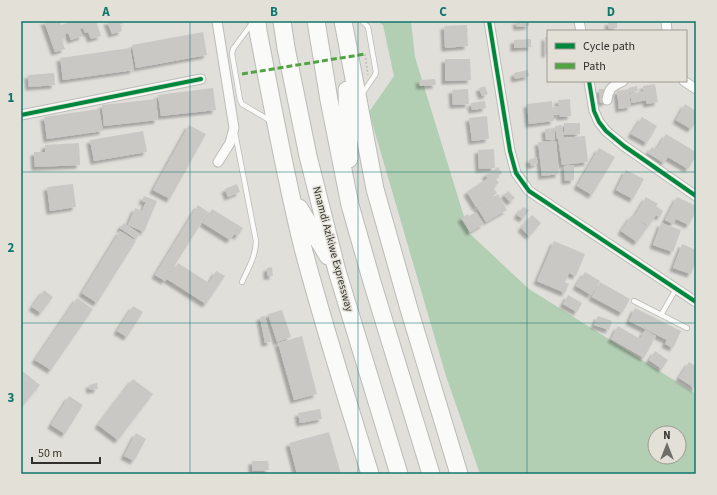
<svg xmlns="http://www.w3.org/2000/svg" width="717" height="495" font-family="'Source Sans 3',sans-serif">
<style>
.green{fill:#b2ceb3;fill-rule:evenodd}
.building{fill:#cac8c5;filter:url(#shadow)}
.lines{fill:none;stroke-linecap:round;stroke-linejoin:round}
.lane-casing{stroke:#bbbbb7;stroke-width:6}
.street-casing{stroke:#bbbbb7;stroke-width:11}
.highway-casing{stroke:#bbbbb7;stroke-width:19}
.path{stroke:#c0bfbc;stroke-width:1.5;stroke-dasharray:2 2;stroke-linecap:butt}
.lane{stroke:#fafaf9;stroke-width:4.5}
.street{stroke:#fafaf9;stroke-width:9}
.highway{stroke:#fafaf9;stroke-width:17}
.quiet{stroke:#52a443;stroke-width:3;stroke-dasharray:6 3;stroke-linecap:butt}
.cycleway-casing{stroke:#e3e1d7;stroke-width:6}
.cycleway{stroke:#00873e;stroke-width:4}
.grid{fill:none;stroke:#0f766e;stroke-width:1;stroke-opacity:0.55}
.labels{text-anchor:middle;dominant-baseline:central;stroke-width:3;stroke-linejoin:round;paint-order:stroke}
.street-label{font-size:11px;fill:#31302c;stroke:#e3e1d7}
.neatline{fill:none;stroke:#0f766e;stroke-width:1.5}
.grid-label{font-size:13px;text-anchor:middle;font-weight:bold;fill:#0f766e}
</style>
<defs>
<filter id="shadow"><feDropShadow dx="-3.5" dy="3.5" stdDeviation="1" flood-color="#0004"/></filter>
</defs>
<rect width="100%" height="100%" fill="#e0dfda"/>
<path class="green" d="M377 21H411L415 57 469 233 529 289 696 394V474H480L446 376 369 112 394 76 383 25ZM655 433H679V457H655Z"/>
<path class="building" d="M44 21H60L61 25 68 23 67 21H96L101 36 91 39 88 32 85 33 83 28 80 29 83 36 71 40 68 33 65 34 66 38 62 40 65 49 55 52Z
M107 21H124L125 23 120 24 122 31 112 34Z
M516 21H529V26L517 27Z
M608 22H617V28L609 29Z
M467 25 468 46 445 48 444 26Z
M203 32 207 55 136 68 132 45Z
M545 37H548V54H545Z
M531 39V47L514 48V40Z
M130 48 134 70 63 80 60 58Z
M445 59H470L471 80 445 81Z
M528 70 529 76 515 79 514 73Z
M54 73 55 85 29 87 28 75Z
M435 79 436 85 420 86 419 80Z
M655 84 658 102 647 104 646 100 632 103 630 94 644 91 643 86Z
M485 86 488 94 482 96 479 88Z
M637 86 638 91 629 93 631 107 619 109 617 91 629 89 628 88Z
M213 88 216 110 161 116 158 95Z
M468 89 469 104 453 105 452 90Z
M599 89H605L607 102 600 103Z
M156 99 158 120 104 126 102 105Z
M570 99 571 116 560 117 558 100Z
M485 101 486 108 472 110 471 103Z
M552 101 554 121 529 124 527 104Z
M685 104 696 111V122L691 129 676 120Z
M558 106 559 115H554L553 107Z
M99 109 103 131 47 139 44 117Z
M487 116 489 139 472 141 469 118Z
M642 117 657 126 647 143 631 134Z
M564 123H580V134L564 135Z
M189 125 206 134 170 199 153 190Z
M562 125 564 138 585 136 588 162 562 165 558 138 557 139 555 126Z
M555 128V140H546L545 129Z
M143 131 147 152 94 161 90 140Z
M666 134 696 152V156L688 169 668 157 664 163 648 153 652 147 656 150Z
M556 141 559 174 542 176 538 142Z
M79 143 80 165 35 167 34 152H45V145Z
M599 148 615 157 592 195 577 186Z
M494 149 495 168 479 169 478 150Z
M536 157 538 163 531 166 529 160Z
M574 165V180L565 181 564 166Z
M498 167 502 173 495 178 499 183 493 187 497 193 476 207 467 192 488 178 485 175Z
M626 170 644 179 633 199 616 190Z
M73 184 76 207 50 211 47 187Z
M237 184 240 192 228 197 225 189Z
M508 191 515 198 510 202 504 195Z
M498 194 507 210 486 222 477 207Z
M144 196 157 201 144 232 128 225 135 208 142 211 146 202 142 201Z
M646 197 658 204 656 206 663 211 660 217 656 215 649 226 637 219 648 227 637 242 621 231 631 216 634 217Z
M677 197 696 206V211L689 225 676 219 673 224 665 220Z
M198 205 208 212 165 281 155 275Z
M523 207 529 210 523 219 517 215Z
M212 209 243 228 238 236 234 234 230 240 203 223Z
M476 212 484 224 470 232 461 218 468 214 469 216Z
M532 215 541 223 529 236 521 228Z
M124 223 140 234 136 239 120 228Z
M661 223 681 230 673 252 653 245Z
M120 231 136 241 97 303 82 293Z
M554 241 585 254 576 276 569 273 565 282 569 284 565 293 537 281Z
M682 244 696 250V261L691 274 673 268Z
M178 263 209 283 216 271 225 276 206 304 167 279Z
M272 267 273 276H267V268Z
M585 272 600 281 591 295 576 286Z
M600 282 630 299 622 313 592 297Z
M44 290 53 297 41 313 32 307Z
M568 295 582 303 577 312 563 304Z
M77 298 93 309 51 370 35 360Z
M133 306 143 312 127 337 117 331Z
M635 308 681 331 673 348 665 344 667 340 629 321Z
M282 310 291 337 277 342 268 314Z
M265 316 271 342 265 343 260 317Z
M598 316 612 321 609 330 594 325Z
M618 326 640 339 645 330 656 336 644 358 611 339Z
M302 336 317 394 294 400 278 343Z
M655 351 668 360 662 369 649 360Z
M689 362 696 366V389L679 378Z
M21 370 40 385 21 408Z
M133 379 153 394 118 440 98 425Z
M97 383 98 389 90 390 89 385Z
M69 396 83 405 65 434 51 425Z
M320 409 322 419 300 423 298 413Z
M329 432 341 474H297L289 443Z
M136 433 146 439 134 461 124 456Z
M252 461H268L269 470 252 471Z"/>
<g class="lines">
<g class="lane-casing">
<path id="lane" d="M253 22 233 49 232 54 240 100 242 104 271 121
M362 94 375 75 376 72 368 27 362 21
M235 133 256 241C256 256 248 269 242 282
M634 301 687 328
M661 315 676 289"/>
</g>
<g class="street-casing">
<path id="street" d="M217 21 234 128 230 143 218 162
M489 21 510 151 516 173 529 191 696 302
M579 21 581 31
M666 21 667 31
M589 81 594 111 599 122 606 131 624 146 696 196
M684 81 696 89
M607 100C609 87 612 87 623 81
M21 115 201 79"/>
</g>
<g class="highway-casing">
<path id="highway" d="M257 21 258 31C272 103 285 176 303 248 323 324 347 399 370 474
M282 21 286 48 308 156 337 271 399 474
M316 21 329 100 350 205 372 282 431 474
M343 21 375 189 409 309 459 474
M347 90 349 159
M299 208 328 256"/>
</g>
<path class="path" d="M365 54 368 75"/>
<use href="#lane" class="lane"/>
<use href="#street" class="street"/>
<use href="#highway" class="highway"/>
<path class="quiet" d="M242 74 365 54"/>
<g class="cycleway-casing">
<path id="cycleway" d="M489 21 510 151 516 173 529 191 696 302
M589 81 594 111 599 122 606 131 624 146 696 196
M21 115 201 79"/>
</g>
<use href="#cycleway" class="cycleway"/>
</g>
<path class="grid" d="M190 21V474M358 21V474M527 21V474M21 172H696M21 323H696"/>
<g class="labels">
<g class="street-label">
<text transform="translate(333 249) rotate(75)">Nnamdi Azikiwe Expressway</text>
</g>
</g>
<rect width="717" height="495" fill="none" stroke="#e3e1d7" stroke-width="44"/>
<rect x="547" y="30" width="140" height="52" fill="#e3e1d7" stroke="#9c9a93"/>
<rect x="555" y="43" width="20" height="6" fill="#00873e" stroke="#9c9a93"/>
<text x="583" y="50" font-size="12" fill="#31302c">Cycle path</text>
<rect x="555" y="63" width="20" height="6" fill="#52a443" stroke="#9c9a93"/>
<text x="583" y="70" font-size="12" fill="#31302c">Path</text>
<g transform="translate(667 445)"><circle r="19" fill="#e3e1d7" stroke="#9c9a93"/>
<path d="M0-3L7 15L0 10L-7 15Z" fill="#6e6d69"/>
<text y="-6" font-size="11" font-weight="bold" text-anchor="middle" fill="#31302c">N</text>
</g>
<path d="M32 457v6h68v-6" fill="none" stroke="#31302c" stroke-width="2"/>
<text x="38" y="457" font-size="12" fill="#31302c" stroke="#e3e1d7" stroke-width="3" paint-order="stroke">50 m</text>
<rect x="22" y="22" width="673" height="451" class="neatline"/>
<g class="grid-label">
<text x="106" y="16">A</text>
<text x="274" y="16">B</text>
<text x="443" y="16">C</text>
<text x="611" y="16">D</text>
<text x="11" y="102">1</text>
<text x="11" y="252">2</text>
<text x="11" y="402">3</text>
</g>
</svg>
